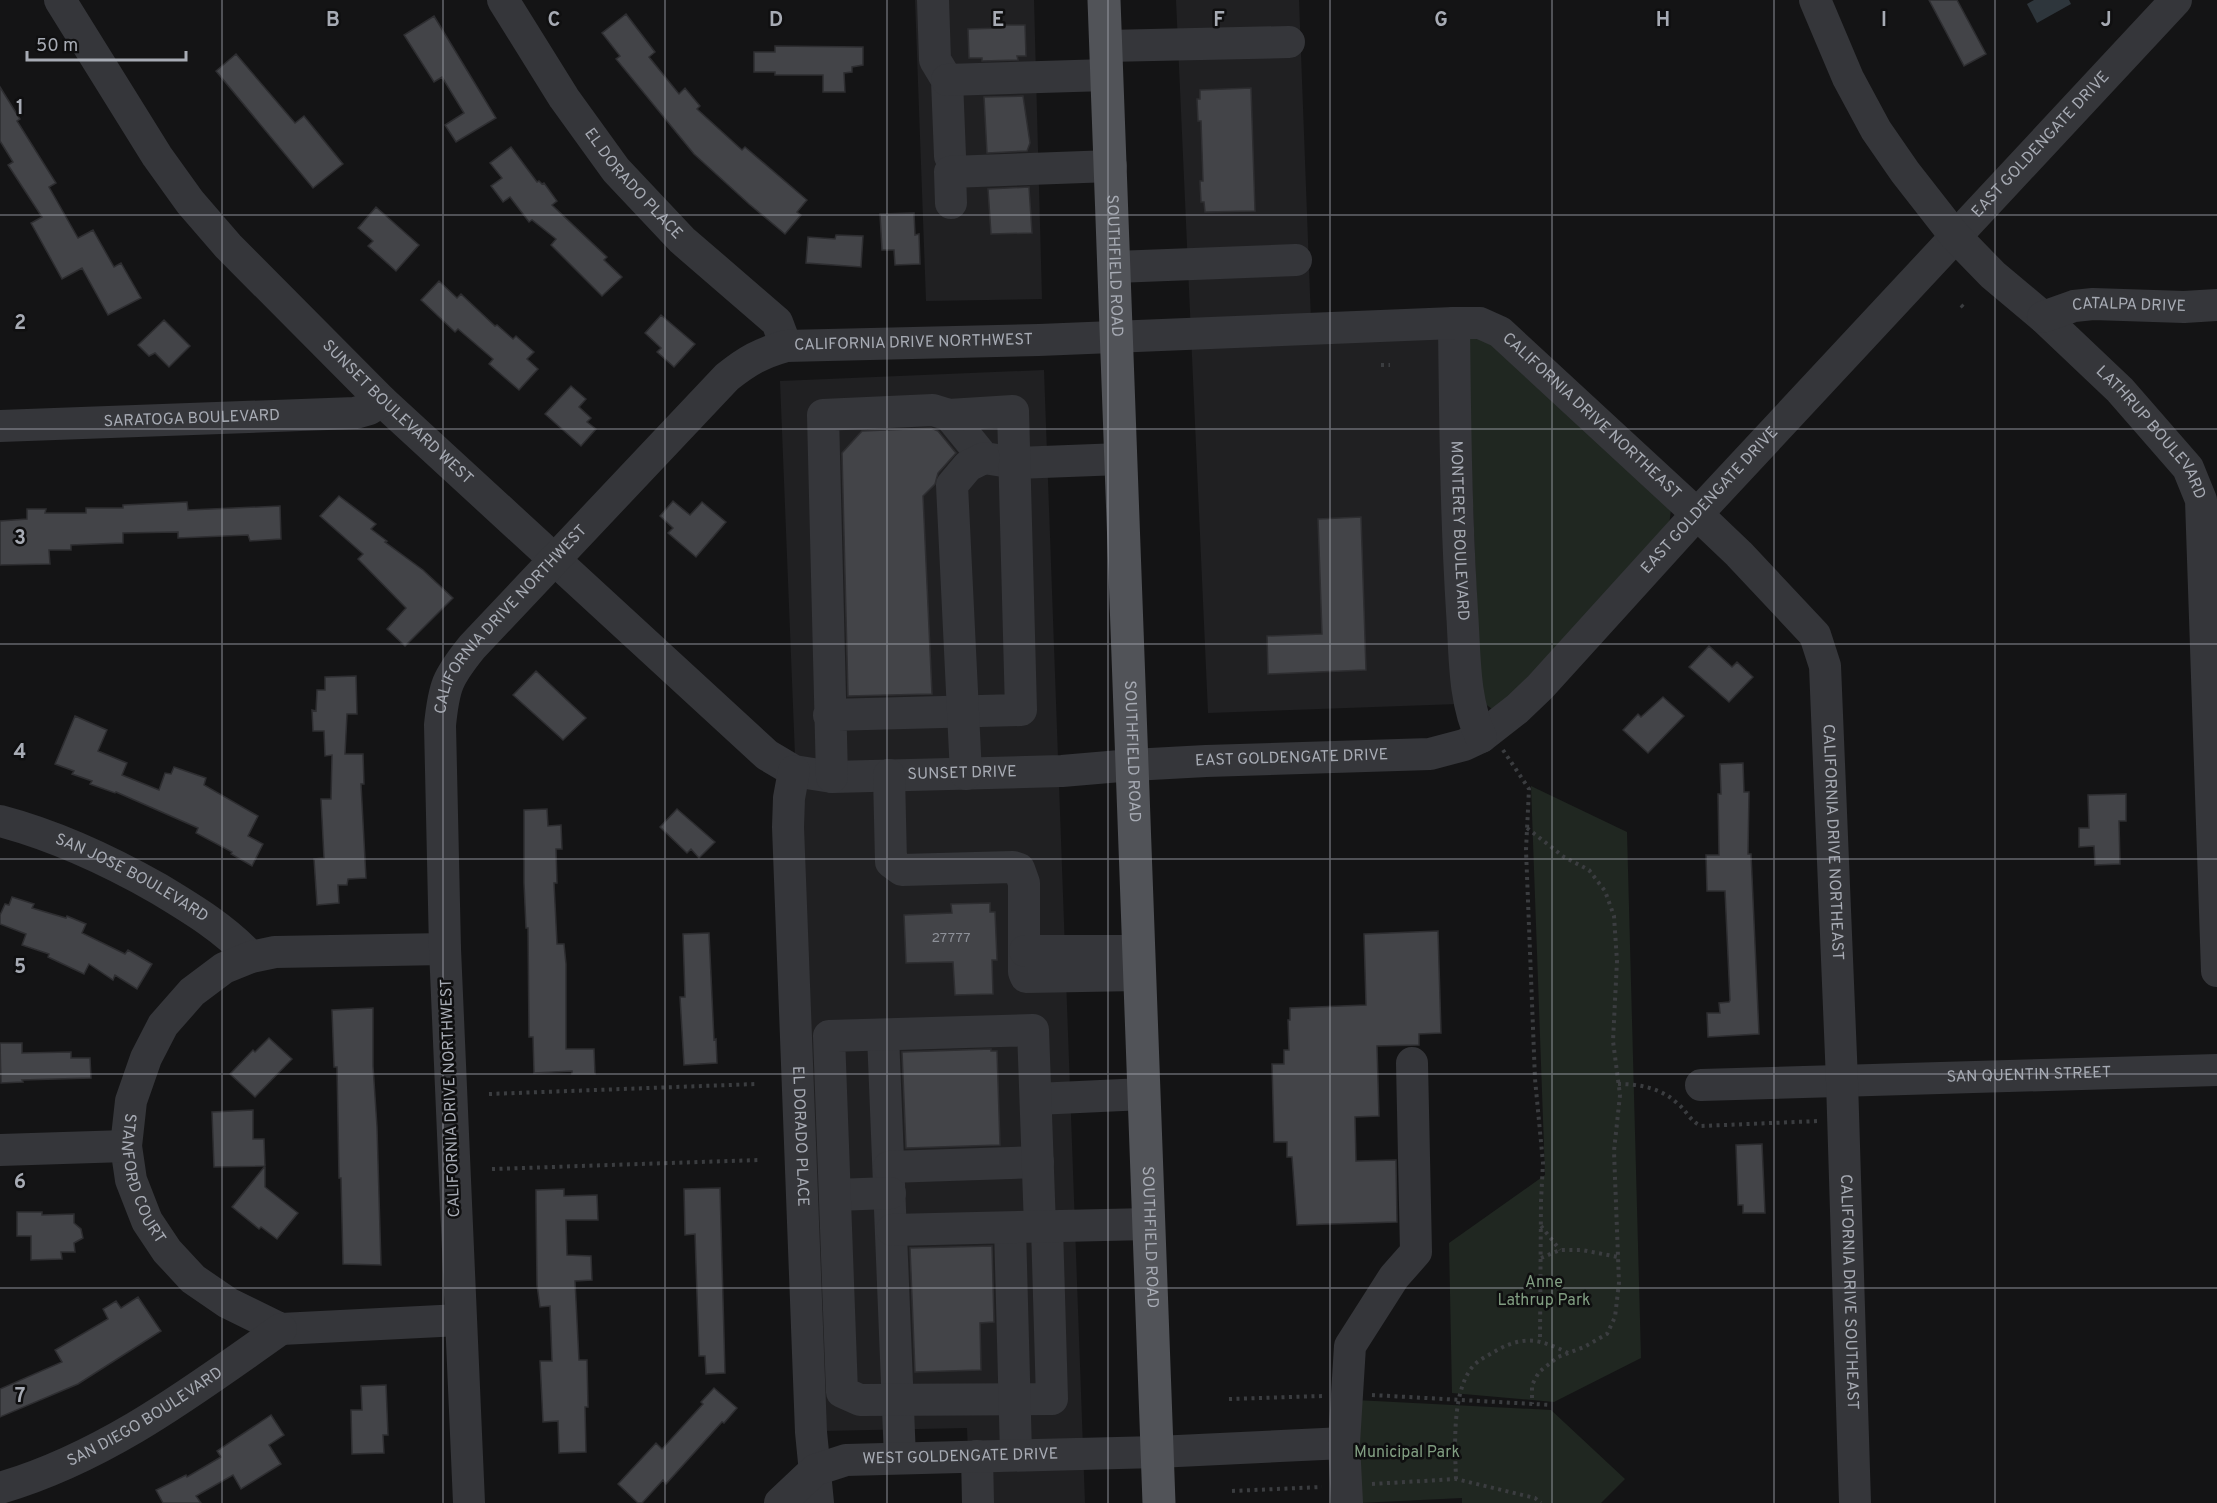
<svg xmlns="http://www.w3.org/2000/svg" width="2217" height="1503" font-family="Overpass,sans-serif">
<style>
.built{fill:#202022}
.green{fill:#202721}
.water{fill:#2e363c}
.building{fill:#434448;stroke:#2e2e31;stroke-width:1.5}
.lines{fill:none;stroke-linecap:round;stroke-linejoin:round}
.path{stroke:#3b3d40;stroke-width:4;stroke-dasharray:3 4.5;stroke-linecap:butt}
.minor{stroke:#35363a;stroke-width:32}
.major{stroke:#515358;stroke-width:33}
.grid{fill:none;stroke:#a7abb4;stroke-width:1.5;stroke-opacity:0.55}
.labels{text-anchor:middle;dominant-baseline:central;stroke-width:5;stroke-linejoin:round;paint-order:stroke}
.number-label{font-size:14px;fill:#8e9199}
.street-label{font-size:16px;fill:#a7abb4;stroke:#0f0f10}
.park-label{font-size:16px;fill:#809d81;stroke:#0f0f10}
.grid-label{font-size:20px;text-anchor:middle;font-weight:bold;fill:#a7abb4;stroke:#0f0f10;stroke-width:5;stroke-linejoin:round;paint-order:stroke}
</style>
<rect width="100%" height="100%" fill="#141415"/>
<path class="built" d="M915 0H1034L1042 299 926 301Z
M1176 0H1299L1311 321 1449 317 1458 704 1208 713Z
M1044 370 1085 1503H970L967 1428 822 1431 780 381Z"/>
<path class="green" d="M1481 334 1671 509 1669 526 1511 698 1492 709 1484 703 1480 687 1467 351 1468 342 1472 336Z
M1531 786 1627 832 1641 1358 1554 1402 1452 1393 1449 1243 1545 1175Z
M1355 1400 1551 1410 1625 1479 1601 1503H1462V1498L1359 1503Z"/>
<path class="water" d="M2034 0H2069L2071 4 2037 23 2027 4Z"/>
<path class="building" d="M1929 0H1957L1986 54 1964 66Z
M626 14 655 52 649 57 679 94 685 88 700 106 697 109 742 150 745 147 807 200 797 212 801 215 785 234 749 204 694 154 616 59 620 56 602 33Z
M434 16 496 118 456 142 445 125 464 113 442 77 434 82 404 35Z
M1001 25H1025L1026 56H1017L1018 60 982 61V58H969L968 29 1001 28Z
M775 46 863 47V65L852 67V72L844 73 845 92H823V75H775V72H754V52H775Z
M236 54 295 123 304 116 343 164 313 188 216 71Z
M0 87 20 119 17 121 56 183 49 187 78 238 93 230 114 267 121 263 141 298 108 315 82 268 62 279 31 223 42 217 8 165 13 162 0 141Z
M1251 88 1255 211 1205 212 1204 202H1201L1200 181H1203L1201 121H1198L1197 99H1200V90Z
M1023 96 1030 143 1027 151 987 153 984 97Z
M511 147 537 182 539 181 542 184 544 183 557 201 552 205 607 257 604 260 622 277 602 296 551 245 556 239 532 220 529 222 510 197 503 202 491 186 502 178 490 163Z
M1029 187 1032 233 991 234 988 189Z
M376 207 419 245 396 271 368 246 373 241 358 228Z
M914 213 915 235 919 234 920 264 895 265 894 250H882L880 214Z
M836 235 863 236 861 267 806 263 808 237 835 239Z
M439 281 457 298 461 294 495 326 497 325 513 339 516 336 534 352 527 359 538 369 519 390 489 364 493 359 458 329 455 332 421 300Z
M661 315 695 344 674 367 657 352 661 348 645 333Z
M164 320 190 346 169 367 155 353 149 356 138 345Z
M571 386 586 399 579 407 591 418 587 422 596 429 581 446 545 414Z
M931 428 938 431 956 453 938 473 935 484 923 496 932 694 848 696 842 453 862 431Z
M339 496 376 524 371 529 387 541 385 542 423 570 453 598 405 646 387 629 406 608 358 559 363 554 320 516Z
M673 501 690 515 702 502 726 522 696 557 668 533 673 528 660 516Z
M187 502 188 510 280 506 281 539 250 541 248 535 178 538V532L123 533V543L71 545V550H49L50 564 0 565V521L27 519V509H46L45 513H86V508H123V505Z
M1361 517 1366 670 1268 674 1267 636 1322 634 1318 519Z
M1709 646 1732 667 1737 662 1753 677 1729 702 1689 667Z
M536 671 586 718 563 740 513 695Z
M356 676 357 714H347L345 754H363L364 784H361L366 878 348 879 347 885H338L339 903 317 905 314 859 324 858 321 799H331L332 755 325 756 324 731H313L312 710 316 711 317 690H325V677Z
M1663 697 1684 716 1648 753 1623 730 1638 714 1641 717Z
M75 716 107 730 98 751 127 763 122 775 159 790 165 773 171 774 174 767 206 778 204 785 258 816 248 836 263 844 252 866 231 854 232 852 196 833 198 828 116 792 115 793 90 784 92 781 72 774 74 771 55 764Z
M1743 763 1744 792H1749L1748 854H1751L1759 1034 1708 1037 1707 1013H1720L1719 1003 1729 1002 1730 1000 1725 891H1707L1706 855H1719L1718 794H1721L1720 764Z
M2126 794V821H2119L2120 864 2095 865 2094 846 2079 847V828H2089L2088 795Z
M547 809 548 826 561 825 562 849H556L557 883H554L557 944H564L566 964V1049H594L595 1074H572V1071L534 1073 533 1037H529L528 928H526L524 883V810Z
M677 809 715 842 699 858 691 849 687 853 660 827Z
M12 897 34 904 32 908 66 918 67 916 86 924 82 933 125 954 128 950 152 964 137 989 115 975 113 980 89 964 84 974 48 957 49 954 22 945 26 934 0 924V915L5 904 9 905Z
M990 903V912H995L997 960H992L993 994 955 995 953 962 906 963 904 915 952 913 951 904Z
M1438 931 1441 1033 1419 1034V1045L1377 1046 1379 1116 1355 1117 1356 1161 1396 1160 1397 1222 1297 1225 1292 1157H1287V1142H1274L1272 1064H1284V1050H1289L1288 1020H1290V1008L1366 1005 1364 934Z
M709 933 714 1040 716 1039 717 1063 684 1065 680 997H685L683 934Z
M373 1008V1066L377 1127 381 1265 343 1264 341 1178H339L337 1067H334L332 1010Z
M269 1038 292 1059 255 1097 230 1074 253 1050 255 1052Z
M0 1043H22V1053L71 1052V1058H90L91 1078 22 1080 23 1082 1 1083Z
M991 1049V1051H997L1000 1145 906 1148 902 1052Z
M253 1110V1139H264L265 1166 214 1167 212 1112Z
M1762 1144 1765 1213H1743V1205H1738L1736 1145Z
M265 1166V1187L298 1213 277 1239 261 1227 259 1229 232 1207Z
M720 1188 725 1373 706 1374 705 1356H699L695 1234 685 1235 684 1189Z
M564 1189V1196L597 1195 598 1220H566L567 1255 591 1256 592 1280 575 1281 579 1360H587L588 1407H585L586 1452 559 1453 558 1421 543 1422 540 1361H552L550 1306 540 1307 537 1285 536 1203V1190Z
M17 1212H42V1215L74 1214V1223L81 1229 83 1238 74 1243 75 1252H61L62 1259 31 1260V1236H17Z
M992 1246 994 1322 980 1323 981 1370 915 1372 910 1248Z
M138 1297 161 1331 78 1384 0 1417V1389L62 1362 55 1350 108 1319 103 1309 116 1301 121 1308Z
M386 1385 388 1435H383L384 1453 352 1454 351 1410H362L361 1386Z
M714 1388 737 1408 724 1423 722 1422 666 1484 663 1480 642 1503H638L618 1484 656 1443 662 1449 703 1404 701 1402Z
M271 1415 284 1435 269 1445 281 1464 241 1489 233 1475 196 1496 201 1503H163L156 1490 186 1475 187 1477 221 1457 217 1451Z"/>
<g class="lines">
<path class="path" d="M1961 305 1964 308
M1381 365H1390
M1503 750 1529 789 1526 850 1535 1079 1543 1163 1541 1201 1540 1341
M1527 828 1564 857 1589 870 1605 891 1614 916 1617 961 1613 1041 1620 1095 1614 1151 1619 1283 1615 1317 1607 1334 1584 1347 1558 1357 1539 1372 1532 1385V1404
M1618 1084C1639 1084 1661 1088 1677 1103 1686 1110 1690 1121 1701 1126L1819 1121
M489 1094 756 1084
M492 1169 759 1160
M1541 1226 1560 1250
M1541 1258 1560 1250H1582L1618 1257
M1372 1395 1551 1405
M1229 1399 1323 1396
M1456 1479C1455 1448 1451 1388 1475 1364 1482 1358 1491 1354 1499 1349 1526 1335 1542 1340 1568 1353
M1372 1484 1456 1479 1535 1498 1541 1503
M1232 1491 1322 1487"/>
<g class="minor">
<path id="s1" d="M60 0 157 156 190 202 228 246 382 401 767 755 794 771 832 777 1062 771 1132 765 1206 761 1430 754 1464 745 1481 737 1517 709 1540 687 1697 514 2176 0"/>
<path id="s2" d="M503 0 564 98 616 170 682 240 777 322 786 346"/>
<path d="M933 0 935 60 947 80 950 156"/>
<path id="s3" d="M1815 0 1848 78 1876 130 1905 172 1955 236 1993 275 2043 317 2120 390 2188 468 2201 500 2217 971"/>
<path d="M1106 46 1289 42"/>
<path d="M947 80 1107 75"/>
<path d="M951 203 950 172 1111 166"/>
<path d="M1115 267 1296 260"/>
<path id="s4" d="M2043 317 2074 306 2093 304 2184 307 2217 305"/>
<path id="s5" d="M1454 323C1455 419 1456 515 1462 611 1465 652 1463 700 1481 737"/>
<path d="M949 415 984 458 1016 463 1121 459"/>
<path id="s6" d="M0 426 355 413 369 409 382 401"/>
<path d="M829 715 1021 710 1013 411 949 415 933 410 823 415 832 777"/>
<path id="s7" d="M794 771 789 798 788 827 811 1432 818 1503"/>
<path d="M966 774 952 485 968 466 984 458"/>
<path d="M889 775 891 862 902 870 1013 867 1019 869 1024 883V972L1026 977 1139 975"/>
<path id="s8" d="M0 821C57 836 108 860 159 889 192 909 224 928 251 957"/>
<path id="s9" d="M445 949 275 952 251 957 224 968 192 992 163 1025 146 1058 131 1101 126 1146 131 1180 147 1221 167 1251 193 1279 228 1303 281 1329 460 1320"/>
<path d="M1025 951H1139"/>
<path d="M883 1035 900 1458"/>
<path id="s10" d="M1701 1085 2217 1070"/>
<path d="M1036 1099 1144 1094"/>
<path d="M0 1150 126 1146"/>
<path d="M889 1167 1038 1162"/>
<path d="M835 1195 890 1193"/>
<path d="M1040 1227 1033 1030 829 1036 842 1392 860 1400 1052 1399 1047 1227"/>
<path d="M1010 1228 1016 1454"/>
<path d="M892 1230 1149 1224"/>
<path d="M977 1456 978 1503"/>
<path id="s11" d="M0 1488C106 1457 193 1391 281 1329"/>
<path id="s12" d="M469 1503 445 949 440 725C444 686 447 678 472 647L727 377C747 361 761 353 786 346L1039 340 1454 323H1480L1500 332 1697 514 1739 554 1815 635 1825 666 1842 1081 1855 1503"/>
<path id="s13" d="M780 1503 815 1470 846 1460 1157 1452 1344 1443"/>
<path d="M1347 1503 1344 1443 1350 1346 1394 1277 1416 1252 1412 1063"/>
</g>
<path class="major" id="s14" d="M1104 0 1159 1503"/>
</g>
<path class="grid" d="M222 0V1503M443 0V1503M665 0V1503M887 0V1503M1108 0V1503M1330 0V1503M1552 0V1503M1774 0V1503M1995 0V1503M0 215H2217M0 429H2217M0 644H2217M0 859H2217M0 1074H2217M0 1288H2217"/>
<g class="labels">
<g class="number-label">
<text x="951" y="938">27777</text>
</g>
<g class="street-label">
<text stroke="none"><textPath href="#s1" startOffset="2578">EAST GOLDENGATE DRIVE</textPath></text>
<text stroke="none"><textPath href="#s2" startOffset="226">EL DORADO PLACE</textPath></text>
<text stroke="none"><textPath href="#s14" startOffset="266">SOUTHFIELD ROAD</textPath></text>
<text stroke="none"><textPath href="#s4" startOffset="88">CATALPA DRIVE</textPath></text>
<text stroke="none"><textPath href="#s12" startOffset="1431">CALIFORNIA DRIVE NORTHWEST</textPath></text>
<text stroke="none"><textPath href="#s1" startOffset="536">SUNSET BOULEVARD WEST</textPath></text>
<text stroke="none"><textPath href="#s12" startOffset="2144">CALIFORNIA DRIVE NORTHEAST</textPath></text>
<text stroke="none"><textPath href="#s6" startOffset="192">SARATOGA BOULEVARD</textPath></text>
<text stroke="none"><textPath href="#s3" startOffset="555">LATHRUP BOULEVARD</textPath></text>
<text stroke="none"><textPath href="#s1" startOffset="2092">EAST GOLDENGATE DRIVE</textPath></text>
<text stroke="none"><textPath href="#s5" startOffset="208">MONTEREY BOULEVARD</textPath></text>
<text stroke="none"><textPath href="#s12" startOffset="909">CALIFORNIA DRIVE NORTHWEST</textPath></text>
<text stroke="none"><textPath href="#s14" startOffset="752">SOUTHFIELD ROAD</textPath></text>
<text stroke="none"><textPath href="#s1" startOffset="1570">EAST GOLDENGATE DRIVE</textPath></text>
<text stroke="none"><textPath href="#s1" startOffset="1240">SUNSET DRIVE</textPath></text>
<text stroke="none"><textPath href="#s12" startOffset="2666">CALIFORNIA DRIVE NORTHEAST</textPath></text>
<text stroke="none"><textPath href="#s8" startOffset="144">SAN JOSE BOULEVARD</textPath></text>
<text stroke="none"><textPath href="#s10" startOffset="328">SAN QUENTIN STREET</textPath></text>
<text transform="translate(451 1098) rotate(-92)">CALIFORNIA DRIVE NORTHWEST</text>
<text stroke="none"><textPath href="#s7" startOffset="366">EL DORADO PLACE</textPath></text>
<text stroke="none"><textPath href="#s9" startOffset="471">STANFORD COURT</textPath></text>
<text stroke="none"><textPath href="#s14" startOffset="1238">SOUTHFIELD ROAD</textPath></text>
<text stroke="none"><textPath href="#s12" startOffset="3116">CALIFORNIA DRIVE SOUTHEAST</textPath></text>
<text stroke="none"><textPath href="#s11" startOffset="162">SAN DIEGO BOULEVARD</textPath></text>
<text stroke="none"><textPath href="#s13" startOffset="195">WEST GOLDENGATE DRIVE</textPath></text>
</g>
<g class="park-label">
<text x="1544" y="1283">Anne<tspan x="1544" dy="18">Lathrup Park</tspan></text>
<text x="1407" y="1453">Municipal Park</text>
</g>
</g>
<g class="grid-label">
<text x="333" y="26">B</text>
<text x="554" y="26">C</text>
<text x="776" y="26">D</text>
<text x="998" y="26">E</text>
<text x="1219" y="26">F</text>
<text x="1441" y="26">G</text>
<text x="1663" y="26">H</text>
<text x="1884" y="26">I</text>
<text x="2106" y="26">J</text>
<text x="20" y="114">1</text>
<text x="20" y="329">2</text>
<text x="20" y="544">3</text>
<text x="20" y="758">4</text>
<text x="20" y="973">5</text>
<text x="20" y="1188">6</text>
<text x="20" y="1402">7</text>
</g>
<path d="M27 51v9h159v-9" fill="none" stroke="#a7abb4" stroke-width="3"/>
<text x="36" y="51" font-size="18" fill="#a7abb4" stroke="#0f0f10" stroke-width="4.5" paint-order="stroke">50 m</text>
</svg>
